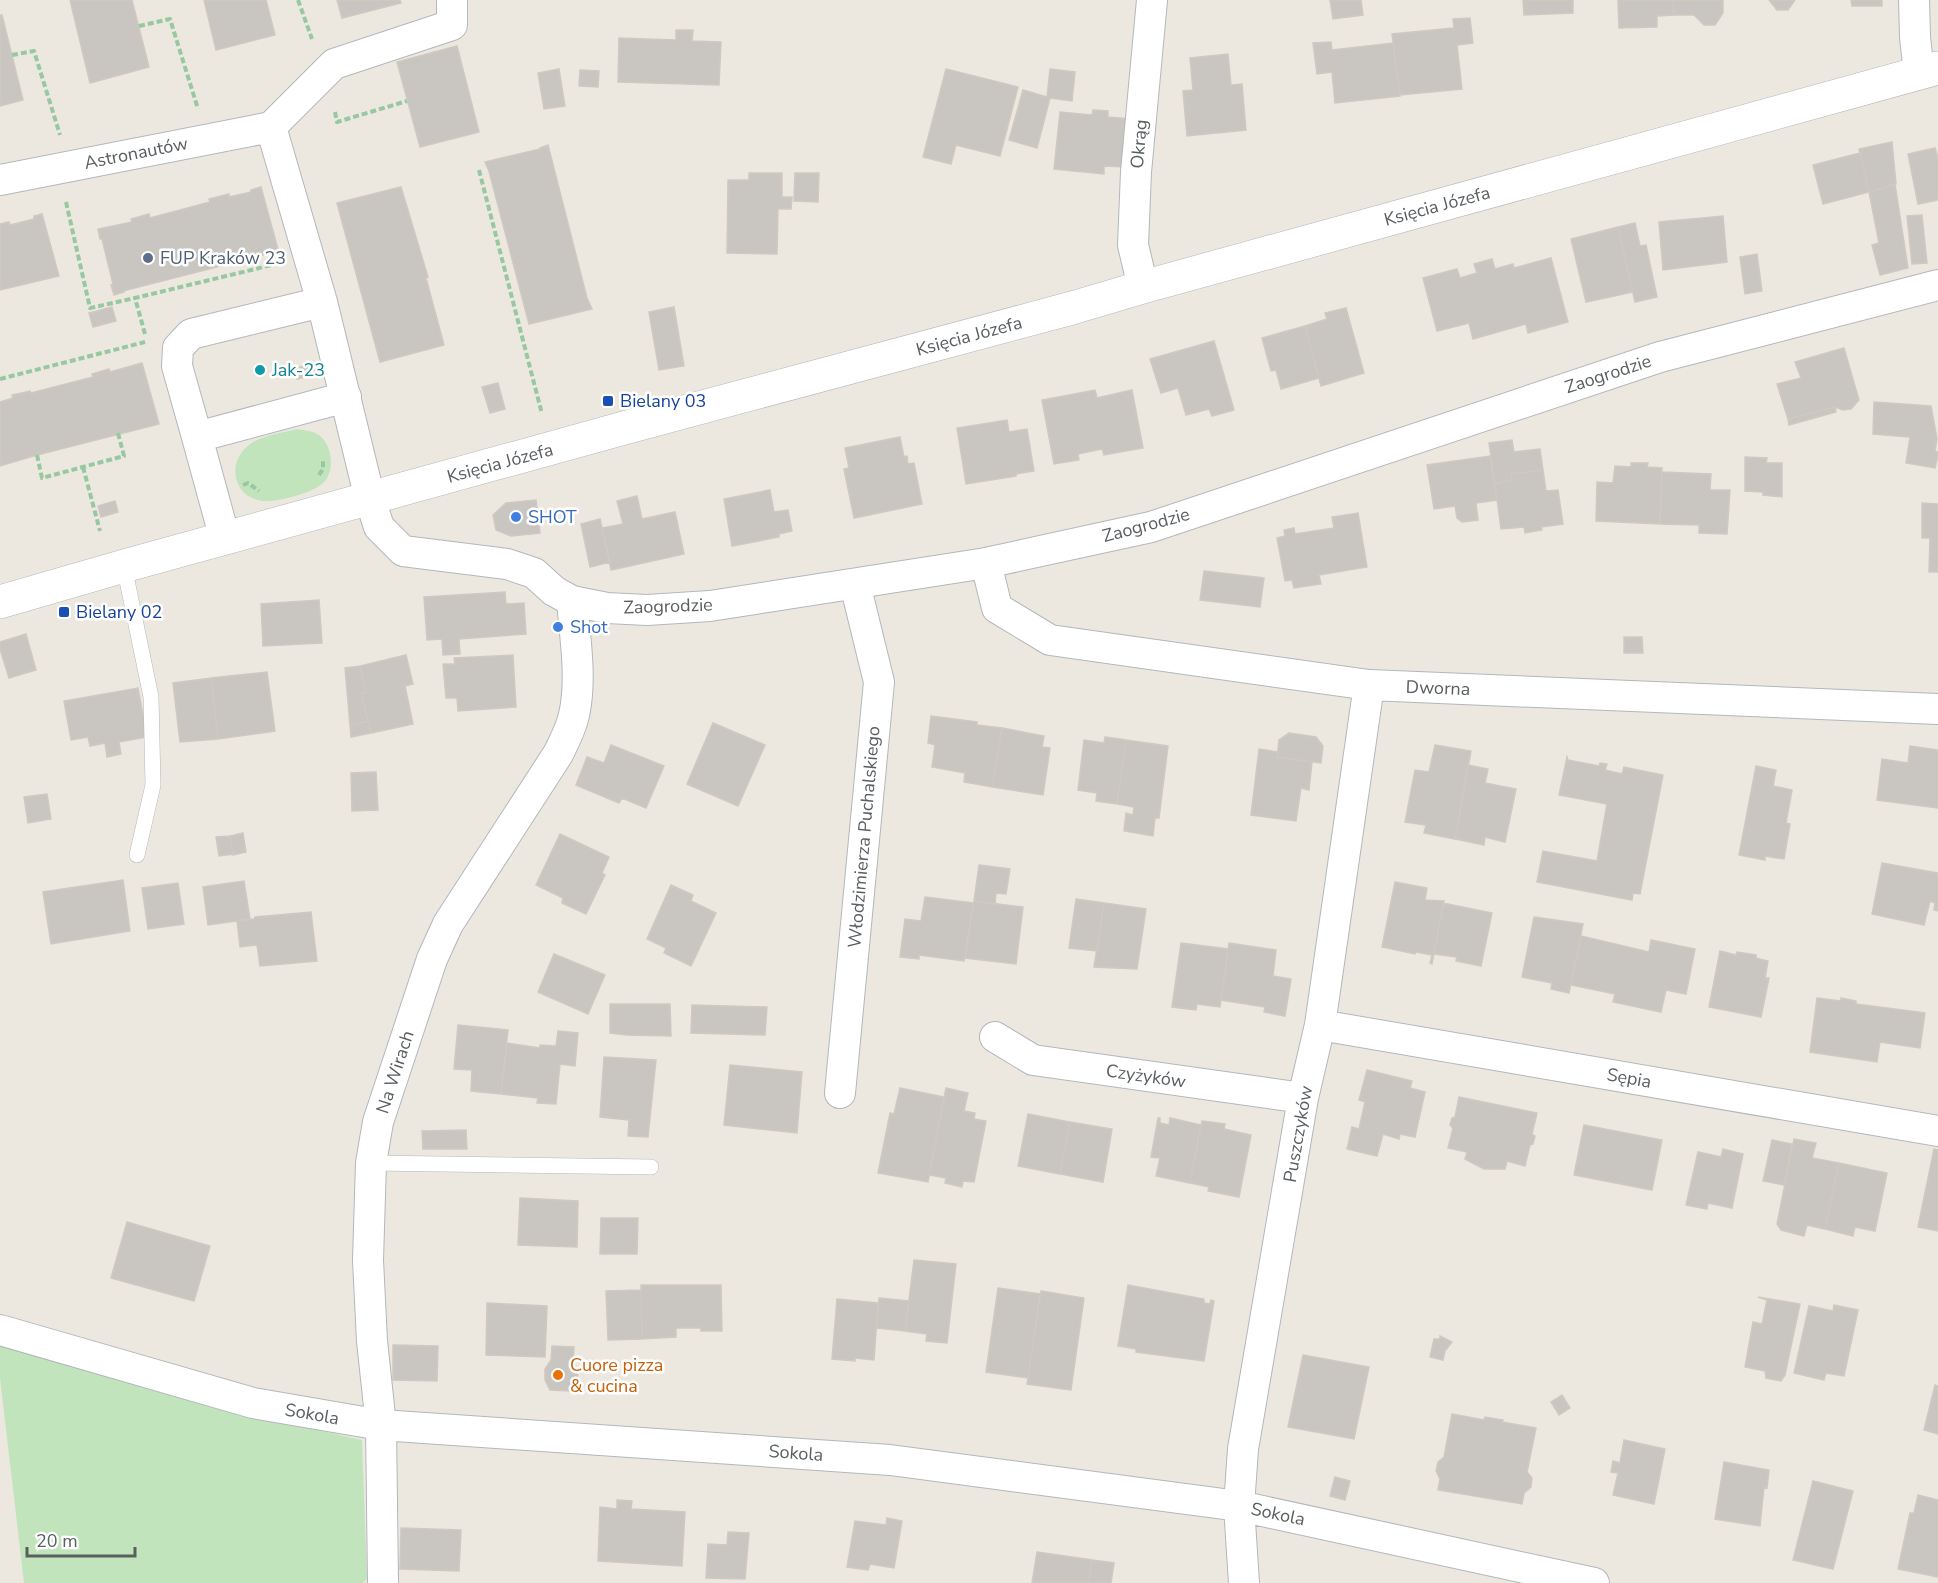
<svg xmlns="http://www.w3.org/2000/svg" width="1938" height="1583" font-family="'Nunito Sans',sans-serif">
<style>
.green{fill:#c1e4bc}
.building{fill:#c9c5c0;stroke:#d0c9bf;stroke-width:1.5}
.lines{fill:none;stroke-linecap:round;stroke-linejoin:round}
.service-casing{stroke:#b3b7bb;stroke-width:16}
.minor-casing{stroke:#b3b7bb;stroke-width:32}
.tertiary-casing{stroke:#b3b7bb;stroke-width:34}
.path{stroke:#97c89f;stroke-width:4;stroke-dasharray:6 3;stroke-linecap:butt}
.service{stroke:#fff;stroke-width:15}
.minor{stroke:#fff;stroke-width:30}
.tertiary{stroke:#fff;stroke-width:33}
.service-dot{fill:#5c6f8a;stroke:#fff;stroke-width:2}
.culture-dot{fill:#0f9aa8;stroke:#fff;stroke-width:2}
.transit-dot{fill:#1a4fb4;stroke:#fff;stroke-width:2}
.shop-dot{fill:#3f7fe0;stroke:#fff;stroke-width:2}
.food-dot{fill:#e8710a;stroke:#fff;stroke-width:2}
.labels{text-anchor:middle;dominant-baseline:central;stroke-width:5;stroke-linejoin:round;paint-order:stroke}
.street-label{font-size:18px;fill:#595e61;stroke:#fff}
.service-label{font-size:18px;fill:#4e5e75;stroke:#fff;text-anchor:start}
.culture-label{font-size:18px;fill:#0d838f;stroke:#fff;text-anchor:start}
.transit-label{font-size:18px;fill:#164399;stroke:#fff;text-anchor:start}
.shop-label{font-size:18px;fill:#366cbe;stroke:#fff;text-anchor:start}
.food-label{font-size:18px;fill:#c56008;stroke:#fff;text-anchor:start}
</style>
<rect width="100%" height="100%" fill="#ece8e0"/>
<path class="green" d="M297 429C304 430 313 431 319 435 332 445 335 468 325 481 317 492 278 502 265 501 234 500 225 463 249 445 262 435 281 433 297 429Z
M0 1342 239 1412 362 1440 367 1579 363 1583H24L0 1378Z"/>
<path class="building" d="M70 0H132L149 67 90 83Z
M204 0H266L275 35 216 50Z
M337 0H400L401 3 342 18Z
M1330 0H1361L1363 15 1333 19Z
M1523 0H1573V13L1524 15Z
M1618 0H1673L1674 15 1657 16V27L1619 28Z
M1673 0H1723V13L1715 25H1704L1694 15H1674Z
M1769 0H1795L1788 10H1777Z
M1851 0H1882V6H1852Z
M0 15H2L23 100 0 106Z
M1470 18 1473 43 1457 45 1462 89 1400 95 1392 34 1454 28 1453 19Z
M676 30H693L692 41 721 42 719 85 618 82 619 38 676 40Z
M1331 42 1332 50 1393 43 1400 96 1335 103 1332 72 1317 74 1313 43Z
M457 46 479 132 420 147 397 62Z
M1228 54 1231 85 1242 84 1246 130 1187 136 1183 91 1193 90 1190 58Z
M559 69 565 106 544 109 538 73Z
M946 69 1018 87 1000 156 956 145 951 164 923 157Z
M1050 69 1075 72 1072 101 1050 98 1037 148 1009 140 1023 90 1047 97Z
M580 70 599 71 598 87 579 86Z
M1093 110 1108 111V117L1131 119 1126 167 1104 166V174L1054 169 1060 112 1092 115Z
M1892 142 1896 184 1869 192 1859 149Z
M548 145 587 298 592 309 529 324 489 171 485 162 540 149V148Z
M1935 148 1938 158V200L1918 204 1908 154Z
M1860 153 1869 192 1823 204 1813 165Z
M749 173H782V197H792L791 209H778L777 254 727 253 728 180H749Z
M795 173H819L818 202 794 201Z
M1895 184 1908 268 1880 275 1872 245 1879 243 1869 192Z
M261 187 279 253H271L123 291 124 292 114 295 111 285 113 284 102 239H100L98 229 132 222 131 219 149 214 150 218 210 202 209 199 229 194V197L251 192V190Z
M401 187 428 277 426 278 444 345 380 362 337 203Z
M42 214 59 276 0 290V224L9 222 10 225 34 219V216Z
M1922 215 1927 263 1912 264 1907 216Z
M1723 216 1727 262 1663 270 1659 222Z
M1635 223 1640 246 1646 245 1657 297 1635 302 1618 227Z
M1618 227 1633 292 1586 302 1571 239Z
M1757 254 1762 291 1745 294 1740 257Z
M1551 258 1568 322 1528 333 1526 324 1473 339 1469 323 1437 331 1423 278 1457 269 1460 278 1477 273 1474 264 1492 259 1495 269 1513 264 1514 268Z
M112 307 116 321 93 327 89 313Z
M674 307 684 366 659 370 649 312Z
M1346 308 1364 373 1321 386 1305 326 1327 319 1325 313Z
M1305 326 1319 378 1281 389 1276 370 1271 371 1262 338Z
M1214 341 1234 410 1212 416 1209 409 1186 415 1178 388 1161 393 1150 359Z
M1844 348 1859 400 1851 409 1843 410 1835 407 1788 419 1777 384 1801 378 1795 362Z
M324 360 327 371 297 379 293 369Z
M142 363 159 424 37 455 0 466V402L13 398 12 395 30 391 31 393 93 377 92 374 109 369 110 372Z
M498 383 505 409 490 413 482 387Z
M1095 390 1097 398 1132 390 1143 448 1104 455 1102 449 1078 454 1079 460 1054 464 1042 400Z
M1874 402 1931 406 1937 439 1935 451 1938 452V455L1935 468 1906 463 1910 437 1873 434Z
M1835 407 1836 412 1789 425 1788 419Z
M1007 420 1009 432 1027 429 1034 471 1016 474V476L966 484 957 428Z
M900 437 904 457 907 456 908 464 914 463 922 504 854 518 844 469 849 468 845 448Z
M1512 440 1514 452 1540 449 1543 470 1511 474 1512 480 1495 484 1489 443Z
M1490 456 1497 500 1476 503 1478 520 1462 522 1457 518 1455 506 1434 509 1427 465Z
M1745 457 1767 458 1766 463H1782V497L1763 495V492L1745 491Z
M1631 463H1648L1647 467 1662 468 1660 524 1596 521 1597 482 1613 483 1615 466 1631 467Z
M1543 470 1546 491 1558 490 1563 524 1541 527 1542 530 1525 533 1524 527 1501 529 1495 484 1512 480 1511 474Z
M1662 472 1711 474 1710 490H1730L1727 534 1699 533V525L1660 524Z
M770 490 774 512 788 510 792 531 779 534V537L732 546 724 499Z
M637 496 642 519 675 512 684 554 611 570 602 528 623 524 617 501Z
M536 500 540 533 511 536 496 530 493 515 506 503Z
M115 501 118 512 101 517 98 506Z
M1922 503 1938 504V572H1929L1930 538H1922Z
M1358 513 1367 567 1319 575 1321 584 1294 588 1292 580 1285 581 1277 538 1285 536 1284 530 1294 528 1295 534 1334 528 1332 517Z
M600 519 610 562 590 567 581 524Z
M1204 571 1264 578 1260 607 1200 600Z
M505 592 506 604 524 603 526 634 459 639 460 654 443 655 442 639 427 640 424 597Z
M319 600 322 643 263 646 261 604Z
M26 634 36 670 9 678 0 649V642Z
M1624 637H1642L1643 653H1624Z
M406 655 413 684 405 686 413 724 371 733 361 694 366 692 360 666Z
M513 655 516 707 458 711 457 698H446L443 664H455L454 658Z
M360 666 366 692 361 693 368 721 350 725 345 668Z
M267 672 275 731 218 739 211 678Z
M211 678 218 739 180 742 173 683Z
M138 688 147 737 119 742 121 754 107 757 105 743 90 746 88 737 71 740 64 701Z
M931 716 977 722V725L1002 728 992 787 964 782 965 773 932 767 935 745 928 743Z
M368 721 371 733 351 737 350 725Z
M713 723 765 745 738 806 687 784Z
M1002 728 1044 736 1042 747 1050 748 1043 795 992 787Z
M1289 733 1316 737 1323 746 1321 763 1277 757 1279 740Z
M1105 737 1126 740 1117 804 1096 801 1097 793 1078 790 1084 740 1104 743Z
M1126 740 1168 746 1159 818H1155L1153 836 1124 831 1126 813 1133 815 1134 807 1117 804Z
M611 745 664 766 646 808 622 798 619 803 576 785 587 757 604 763Z
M1435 745 1471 751 1455 839 1424 833 1426 825 1405 822 1415 770 1429 772Z
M1910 746 1938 750V808L1877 800 1882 759 1908 763Z
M1259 749 1278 752 1277 757 1312 762 1309 790 1301 788 1296 821 1251 815Z
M1567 757 1568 760 1599 766 1600 763 1607 764 1605 770 1622 774 1624 767 1663 775 1640 894 1633 893 1632 900 1537 882 1543 851 1597 861 1607 804 1559 795Z
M1468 765 1488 769 1485 783 1516 789 1505 842 1485 837 1484 845 1455 839Z
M1756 766 1776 770 1773 786 1792 790 1786 823 1790 824 1784 859 1765 856V860L1739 855Z
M376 772 378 810 352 811 351 773Z
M47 794 51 819 28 823 24 797Z
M243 833 246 852 233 855 230 836Z
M560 834 609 857 602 873 605 875 586 914 562 903 563 898 536 885Z
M230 836 233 854 219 856 216 837Z
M1882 863 1938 873V911L1934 910 1935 903 1930 901 1924 925 1872 914Z
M979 865 1010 869 1006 894 996 893 995 904 974 901Z
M123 880 130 931 51 944 43 892Z
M244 881 250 919 208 925 203 887Z
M1395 882 1427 888 1425 900 1444 901 1432 964 1430 963 1432 955 1416 952 1415 954 1382 947Z
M178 883 184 924 148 929 142 888Z
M671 885 693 895 691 901 716 913 691 966 664 953 666 948 647 939Z
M925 897 973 903 964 961 919 955V959L900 957 905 919 921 921Z
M1076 899 1104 903 1097 951 1069 948Z
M974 901 1023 907 1016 964 965 958Z
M1104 903 1146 909 1137 969 1094 967Z
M1443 903 1492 913 1481 966 1456 961 1457 957 1434 954Z
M311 912 317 961 260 966 257 945 240 947 237 921 254 919 255 917Z
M1534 917 1583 924 1569 993 1551 989 1552 983 1522 977Z
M1581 936 1649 952 1651 940 1695 949 1686 994 1666 990 1661 1012 1613 1002 1615 994 1571 985Z
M1181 943 1228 949 1220 1007 1197 1004 1196 1010 1172 1007Z
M1229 943 1276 950 1273 976 1291 979 1285 1016 1264 1012 1265 1007 1221 1000Z
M1720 951 1736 955 1737 952 1756 955V958L1768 961 1765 978H1769L1761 1017 1709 1007Z
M554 954 605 975 588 1014 538 992Z
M1817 998 1841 1001V998L1856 1001V1004L1925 1013 1920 1048 1880 1042 1877 1062 1810 1052Z
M610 1004H670L671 1036 627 1035 610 1033Z
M692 1005 767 1007 765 1035 691 1033Z
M458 1025 508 1030 501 1094 471 1091 472 1070 454 1069Z
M558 1031 578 1033 575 1066 560 1064 556 1104 537 1103 538 1098 501 1094 507 1043 540 1048V1045L556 1046Z
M604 1057 656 1060 648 1137 628 1136 629 1120 600 1117Z
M730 1065 802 1072 797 1133 724 1125Z
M1367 1070 1412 1081 1410 1088 1425 1092 1415 1137 1400 1134 1399 1139 1383 1134 1377 1156 1347 1149 1352 1127 1359 1129 1365 1102 1359 1100Z
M900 1088 944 1097 928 1182 878 1173 890 1113 894 1114Z
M946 1088 968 1093 964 1111 975 1113 974 1119 986 1121 974 1182 963 1181 962 1187 945 1183 946 1178 929 1175Z
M1459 1097 1537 1113 1532 1134 1535 1136 1533 1144 1530 1145 1525 1166 1507 1161 1505 1169H1484L1465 1159 1467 1152 1448 1148 1453 1128 1450 1125 1452 1118 1455 1117Z
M1028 1114 1070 1122 1060 1174 1018 1166Z
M1158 1118H1160V1123L1169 1125 1170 1118 1201 1125 1190 1183 1156 1176 1160 1158 1151 1157Z
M1202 1121 1225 1124 1224 1129 1251 1135 1239 1197 1208 1191 1209 1187 1190 1183Z
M1070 1122 1112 1129 1103 1182 1060 1174Z
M1584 1125 1662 1140 1652 1190 1574 1175Z
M466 1130 467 1149H423L422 1131Z
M1794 1139 1816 1143 1812 1158 1839 1163 1825 1229 1807 1225 1804 1236 1781 1230 1777 1224Z
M1772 1140 1792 1144 1784 1185 1763 1181Z
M1723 1149 1743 1154 1732 1208 1708 1203 1707 1209 1686 1205 1698 1152 1721 1157Z
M1934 1149 1938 1150V1231L1918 1227Z
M1839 1163 1887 1173 1875 1231 1855 1227 1853 1236 1825 1229Z
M520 1198 578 1201 577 1247 518 1245Z
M601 1218H638L637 1254H600Z
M127 1222 210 1246 194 1301 111 1278Z
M914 1260 956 1264 947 1343 926 1341 927 1334 905 1331Z
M641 1285H721L722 1331H701V1328H676V1337L642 1339Z
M1128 1285 1204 1299V1303L1210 1304 1211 1300 1214 1301 1204 1361 1136 1352V1349L1118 1346Z
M998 1288 1040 1294 1028 1378 986 1372Z
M641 1290 642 1339 608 1340 606 1291Z
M1041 1291 1084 1298 1071 1390 1027 1384Z
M1758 1297 1800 1304 1785 1375 1781 1381 1766 1378 1765 1371 1745 1367 1753 1322 1762 1324 1767 1300Z
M879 1298 909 1301 905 1331 877 1328Z
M837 1299 878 1303 874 1360 855 1358V1361L832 1359Z
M487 1303 547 1306 545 1357 486 1355Z
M1834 1305 1858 1310 1844 1376 1826 1373 1824 1380 1794 1373 1809 1306 1833 1311Z
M1440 1336 1452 1342 1445 1351 1443 1360 1430 1357 1434 1339H1440Z
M393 1345 438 1346 437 1381 393 1380Z
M552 1346 574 1347 573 1362 578 1372 577 1382 571 1391 550 1390 545 1380V1369L551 1360Z
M1303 1355 1369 1367 1354 1439 1288 1427Z
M1935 1385 1938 1386V1434L1924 1430Z
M1562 1395 1570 1408 1559 1415 1551 1402Z
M1452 1414 1484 1420 1485 1417 1503 1420 1502 1422 1536 1428 1527 1472 1532 1478 1531 1487 1524 1493 1522 1504 1438 1490 1440 1479 1436 1471 1438 1462 1444 1457Z
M1624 1440 1665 1449 1654 1504 1613 1495 1618 1473 1611 1472 1613 1461 1620 1463Z
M1724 1462 1769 1470 1767 1488 1764 1487 1760 1526 1715 1519Z
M1335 1477 1350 1481 1345 1500 1330 1496Z
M1813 1481 1853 1491 1833 1569 1793 1560Z
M1918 1495 1938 1500V1577L1898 1569 1910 1513H1914Z
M617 1500 632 1501 631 1509 685 1512 682 1566 598 1561 600 1507 617 1509Z
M887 1518 902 1521 894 1568 870 1564 868 1570 847 1567 855 1521 886 1525Z
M401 1528 461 1530 459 1571 400 1569Z
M728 1532 749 1533 745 1579 706 1578 708 1544 727 1545Z
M1037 1552 1092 1560 1088 1583H1032Z
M1092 1560 1114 1563 1111 1583H1088Z"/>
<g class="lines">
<g class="service-casing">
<path id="service" d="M124 566 151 697 153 785 137 855
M371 1163 651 1167"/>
</g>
<g class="minor-casing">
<path id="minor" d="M452 0V25L334 64 271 127 322 302 370 499 379 527 403 551 507 564 534 573 554 591 572 601 607 608 647 610 710 606 986 563 1151 527 1660 357 1938 285
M1914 0 1915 37 1919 73
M0 180 271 127
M1143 287 1133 245 1136 172 1152 0
M197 437 177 366 178 348 191 334 322 302
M225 539 197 437 346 397
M986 563 997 608 1050 640 1369 685 1938 709
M1320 1025 1938 1131
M995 1037 1033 1060 1303 1098
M840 1093 879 682 855 584
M0 1330 253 1403 381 1425 890 1460 1239 1506 1594 1583
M383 1583 381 1425 372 1341 368 1260 371 1163 378 1122 432 959 448 924 558 754C564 742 571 729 574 715 582 679 575 638 572 601
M1244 1583 1239 1506 1243 1449 1303 1098 1320 1025 1369 685"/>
</g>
<g class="tertiary-casing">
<path id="tertiary" d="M0 602 124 566 624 428 1072 308 1143 287 1938 68"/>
</g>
<path class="path" d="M298 0 312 39
M139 26 170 19 198 109
M12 55 34 51 60 135
M335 112 337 122 407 101
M479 170 542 414
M66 202 90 308 135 298
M145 334 135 298 276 264
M0 379 145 342
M37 455 42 478 124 456 118 433
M83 467 100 531
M319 475 323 469V459
M243 485 248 483 259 491"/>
<use href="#service" class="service"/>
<use href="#minor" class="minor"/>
<use href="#tertiary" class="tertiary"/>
</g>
<circle class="service-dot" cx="148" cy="258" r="6"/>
<circle class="culture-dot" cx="260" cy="370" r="6"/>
<g class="transit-dot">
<rect x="602" y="395" width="12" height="12" rx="3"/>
<rect x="58" y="606" width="12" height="12" rx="3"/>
</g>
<g class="shop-dot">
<circle cx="516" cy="517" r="6"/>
<circle cx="558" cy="627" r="6"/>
</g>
<circle class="food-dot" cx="558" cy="1375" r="6"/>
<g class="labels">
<g class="street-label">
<text transform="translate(1139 144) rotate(-85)">Okrąg</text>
<text transform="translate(136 153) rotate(-11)">Astronautów</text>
<text transform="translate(1437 206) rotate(-15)">Księcia Józefa</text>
<text transform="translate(969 336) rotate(-15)">Księcia Józefa</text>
<text transform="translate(1608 374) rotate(-18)">Zaogrodzie</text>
<text transform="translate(500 463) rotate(-15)">Księcia Józefa</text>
<text transform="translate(1146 525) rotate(-15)">Zaogrodzie</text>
<text transform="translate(668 606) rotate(-2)">Zaogrodzie</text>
<text transform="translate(1438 688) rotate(2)">Dworna</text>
<text transform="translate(864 837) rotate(-85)">Włodzimierza Puchalskiego</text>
<text transform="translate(395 1072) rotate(-72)">Na Wirach</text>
<text transform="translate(1146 1076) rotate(8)">Czyżyków</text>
<text transform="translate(1629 1078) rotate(10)">Sępia</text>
<text transform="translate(1298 1134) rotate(-80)">Puszczyków</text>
<text transform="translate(312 1414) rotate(10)">Sokola</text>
<text transform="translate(796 1453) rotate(4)">Sokola</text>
<text transform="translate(1278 1514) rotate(12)">Sokola</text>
</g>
<g class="service-label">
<text x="160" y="258">FUP Kraków 23</text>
</g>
<g class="culture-label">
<text x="272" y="370">Jak-23</text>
</g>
<g class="transit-label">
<text x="620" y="401">Bielany 03</text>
<text x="76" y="612">Bielany 02</text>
</g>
<g class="shop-label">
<text x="528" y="517">SHOT</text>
<text x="570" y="627">Shot</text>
</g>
<g class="food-label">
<text x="570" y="1365">Cuore pizza<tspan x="570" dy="21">&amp; cucina</tspan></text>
</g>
</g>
<path d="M27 1547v9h108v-9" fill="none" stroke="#595e61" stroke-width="3"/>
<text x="36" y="1547" font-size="18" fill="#595e61" stroke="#ffffff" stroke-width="4.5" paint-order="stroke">20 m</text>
</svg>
